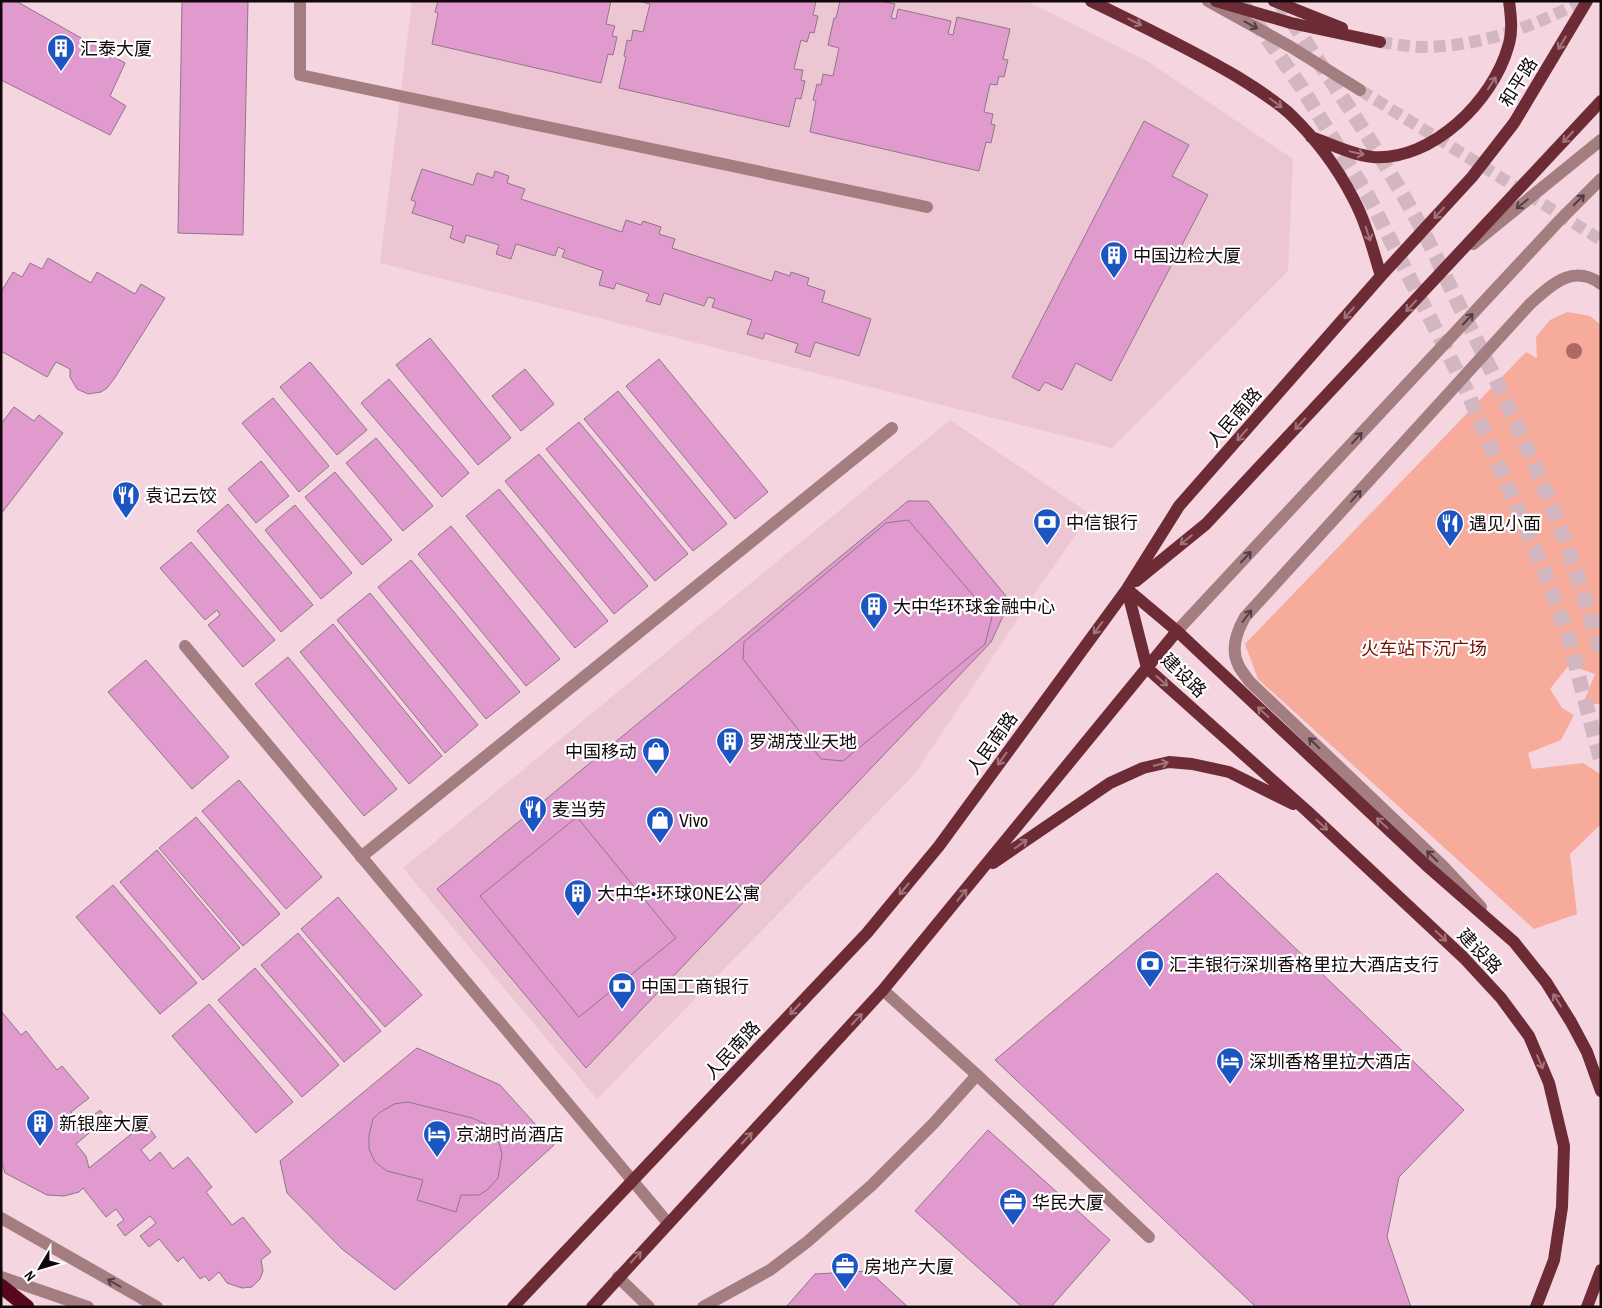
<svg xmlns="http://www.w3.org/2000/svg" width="1602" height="1308" font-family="'Archivo Narrow','Noto Sans SC',sans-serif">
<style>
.built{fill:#edc6d3}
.green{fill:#f7ab9b}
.building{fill:#e19ace;stroke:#8e7787}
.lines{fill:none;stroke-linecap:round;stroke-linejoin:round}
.minor-tunnel{stroke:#d2b6c0;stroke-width:12;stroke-dasharray:12 6;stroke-linecap:butt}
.major-tunnel{stroke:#d2b6c0;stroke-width:12;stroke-dasharray:12 6;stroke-linecap:butt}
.highway-tunnel{stroke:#d2b6c0;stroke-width:15;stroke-dasharray:15 8;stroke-linecap:butt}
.minor{stroke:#a47d80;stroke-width:12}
.major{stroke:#6d2c35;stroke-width:12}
.highway-bridge{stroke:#56081c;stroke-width:15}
.tree{fill:#ae6865}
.oneway{stroke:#a0767c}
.oneway2{stroke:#543d40}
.labels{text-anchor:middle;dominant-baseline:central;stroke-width:4.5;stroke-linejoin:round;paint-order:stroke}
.poi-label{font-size:18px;fill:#12080c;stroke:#fff;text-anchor:start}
.street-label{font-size:18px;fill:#12080c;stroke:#fff}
.park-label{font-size:18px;fill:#750f00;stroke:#fff}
</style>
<rect width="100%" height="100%" fill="#f4d5e0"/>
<path class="built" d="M412 1H1026L1147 61 1293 159 1288 271 1112 448 380 263Z
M950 420 1090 514 1033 596 914 775 597 1099 403 868Z"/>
<path class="green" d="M1567 312 1590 316 1601 325V704H1583L1595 674 1569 665 1550 689 1562 708 1574 715 1561 740 1528 753 1532 769 1583 763 1600 774 1601 824 1570 854 1577 914 1534 929 1258 679 1245 644 1526 352 1537 358 1536 337 1550 320Z"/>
<path class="building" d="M1 1H16L125 63 110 96 126 106 110 135 1 80Z
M182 1H248L243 235 178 233Z
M438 1H611L606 24 615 26 612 36 617 37 613 55 608 54 601 83 432 44 438 13 435 12Z
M816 1 813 15 818 16 814 33 810 32 807 42 801 40 794 69 803 70 801 80 805 81 801 99 796 98 789 127 619 88 626 57 624 56 627 40 631 41 633 30 643 32 650 4 638 1Z
M840 1H881L895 4 891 18 896 19 898 9 951 21 948 34 953 35 957 17 1010 29 1003 59 1008 60 1004 77 999 76 997 85 990 84 984 112 993 114 991 124 995 125 991 143 986 142 979 171 810 132 816 101 813 100 817 84 821 85 823 74 833 76 839 48 828 45 834 18H836Z
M1144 121 1189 145 1172 176 1208 195 1111 381 1076 363 1062 390 1045 382 1039 391 1012 377Z
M422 169 473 185 477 173 493 178 495 171 509 176 507 183 525 189 521 199 622 232 626 220 641 225 643 221 661 227 659 234 675 239 672 248 772 281 775 271 790 276 791 272 809 278 807 285 825 291 822 302 871 319 859 356 815 342 810 357 795 352 798 344 765 333 763 339 747 334 752 320 712 307 715 299 708 297 704 306 664 293 660 305 646 301 649 294 616 283 614 289 599 285 603 271 562 257 565 250 558 247 555 256 516 244 511 259 496 254 499 245 466 235 464 243 450 238 453 226 412 213 416 202 411 200Z
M48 258 91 283 97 272 135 294 141 284 165 298 114 379 107 388 101 392 88 394 77 389 70 377V369L56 362 47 377 1 351V292L13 272 22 277 30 263 42 269Z
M430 338 511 438 478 465 396 365Z
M659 359 768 492 735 519 626 386Z
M310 362 367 430 337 455 280 387Z
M525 369 554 404 521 431 492 396Z
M389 379 469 473 442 497 361 403Z
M618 391 727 524 693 551 584 419Z
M273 398 329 466 299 492 242 423Z
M14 407 34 421 39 415 63 433 1 514V424Z
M579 422 688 554 655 581 546 449Z
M376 438 433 506 403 531 346 463Z
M539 454 648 586 614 614 505 481Z
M261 461 289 496 256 523 228 489Z
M335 472 392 540 362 565 305 497Z
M499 489 608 621 575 648 466 516Z
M908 501H928L1010 601 991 642 586 1068 437 889Z
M228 504 313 605 281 632 197 531Z
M295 505 352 573 321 599 265 530Z
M908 520 992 617 985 644 843 761 821 759 743 659 744 642 886 523Z
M451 526 560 659 526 686 418 554Z
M191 542 275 640 243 667 208 625 220 615 217 610 205 620 160 568Z
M411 560 520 692 486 719 378 587Z
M370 593 478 725 445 753 337 620Z
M333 624 442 756 409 784 300 652Z
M288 657 397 789 364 816 255 684Z
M146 660 229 757 192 789 108 692Z
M239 780 322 877 286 909 202 811Z
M196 817 280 914 243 946 159 848Z
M577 817 676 938 579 1017 480 896Z
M157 850 240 948 203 980 120 882Z
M1217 873 1464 1110 1399 1177 1387 1237 1411 1307H1256L995 1060Z
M113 885 197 983 160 1014 76 917Z
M338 897 422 995 385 1027 301 929Z
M298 933 381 1031 344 1062 261 965Z
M255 968 339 1065 302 1097 218 1000Z
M209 1004 293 1102 256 1133 172 1036Z
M1 1011 21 1035 26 1031 57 1070 62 1066 89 1098 71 1112 81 1125 100 1110 107 1118 76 1144 86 1156 89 1168 145 1123 156 1137 141 1150 150 1161 160 1152 173 1169 188 1157 212 1187 206 1192 232 1225 243 1217 271 1252 261 1260 263 1271 260 1279 252 1287 242 1288 227 1283 219 1272 209 1281 205 1276 200 1279 183 1257 178 1262 159 1239 149 1247 140 1236 156 1223 150 1216 125 1236 117 1225 124 1220 116 1209 106 1217 83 1188 79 1192 64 1196 47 1195 5 1173 1 1160Z
M417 1048 500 1085 554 1145 395 1290 342 1249 287 1193 280 1161Z
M408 1102 472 1118 488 1125 498 1139 502 1154 498 1178 487 1190 479 1195H461L456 1212 417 1200 423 1180 387 1171 375 1162 369 1149V1135L373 1119 379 1113 394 1104Z
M988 1130 1110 1240 1051 1307H1022L915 1211Z
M869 1271 908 1307H786L815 1274Z"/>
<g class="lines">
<path class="minor-tunnel" d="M1360 90 1601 240"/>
<path class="major-tunnel" d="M1380 42C1395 44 1410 47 1425 47 1481 46 1533 27 1582 1"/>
<path class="highway-tunnel" d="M1241 1 1302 88 1367 194 1466 389 1544 571 1568 636 1601 761
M1279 1C1322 68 1368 133 1407 202 1427 236 1443 272 1460 307 1516 418 1569 533 1601 654"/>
<path class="minor" d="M300 1V75L927 207
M1208 1 1291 47 1360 90
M1473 244 1601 140
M1177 631 1558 222 1601 179
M185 646 668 1223
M361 857 892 428
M1481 907 1443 866 1249 681C1246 676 1240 670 1238 664 1230 648 1237 631 1245 617L1530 304C1551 285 1573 263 1601 284
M883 990 977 1075 1149 1237
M1 1218 157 1307
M1 1277 88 1307
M618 1277 649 1307
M703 1307 770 1270 807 1242 872 1185 933 1124 977 1075"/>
<path class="major" d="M1091 1C1140 25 1189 48 1236 76 1254 87 1273 99 1289 113 1314 137 1337 167 1353 198 1366 222 1373 250 1381 276
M1216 1 1291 23 1380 42
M1274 1 1342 28
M1311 137C1331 144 1352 155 1373 157 1433 161 1493 100 1508 47 1513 32 1511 16 1509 1
M1136 581 1206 524 1601 101
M1127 589 1147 668 1307 811 1464 958 1501 998 1529 1036 1549 1083 1564 1146 1562 1207 1554 1260 1536 1307
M1127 589 1177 631 1426 865 1514 942 1546 982 1571 1022 1587 1052 1601 1091
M993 863 1110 783 1143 768 1169 762 1192 764 1229 772 1293 804
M513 1307 867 933 939 846 1127 589 1179 506 1381 276 1472 177 1514 123 1587 1
M592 1307 883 990 1177 631
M1587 1307 1601 1270"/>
<path class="highway-bridge" d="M1 1286 27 1307"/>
</g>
<circle class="tree" cx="1574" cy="351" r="8"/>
<defs><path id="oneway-shaft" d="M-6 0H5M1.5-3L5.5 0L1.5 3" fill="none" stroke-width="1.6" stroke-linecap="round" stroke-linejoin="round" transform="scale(1.25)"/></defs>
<g class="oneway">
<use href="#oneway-shaft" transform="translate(1135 22) rotate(26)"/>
<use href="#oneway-shaft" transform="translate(1562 43) rotate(121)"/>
<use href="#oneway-shaft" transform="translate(1492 83) rotate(-57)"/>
<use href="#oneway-shaft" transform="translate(1276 103) rotate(37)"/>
<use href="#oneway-shaft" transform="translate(1568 137) rotate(133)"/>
<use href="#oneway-shaft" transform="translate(1357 153) rotate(14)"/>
<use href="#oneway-shaft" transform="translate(1439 213) rotate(132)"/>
<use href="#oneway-shaft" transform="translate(1368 234) rotate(72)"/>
<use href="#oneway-shaft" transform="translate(1411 306) rotate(133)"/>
<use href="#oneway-shaft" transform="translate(1349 313) rotate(131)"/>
<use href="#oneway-shaft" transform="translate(1300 424) rotate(133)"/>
<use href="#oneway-shaft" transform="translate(1242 435) rotate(131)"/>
<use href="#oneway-shaft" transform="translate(1186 540) rotate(141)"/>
<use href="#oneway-shaft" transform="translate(1098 628) rotate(126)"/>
<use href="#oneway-shaft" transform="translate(1162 681) rotate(42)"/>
<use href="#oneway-shaft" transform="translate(1263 712) rotate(-137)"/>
<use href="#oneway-shaft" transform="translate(1002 759) rotate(126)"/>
<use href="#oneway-shaft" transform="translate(1161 764) rotate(-13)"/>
<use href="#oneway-shaft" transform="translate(1382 823) rotate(-137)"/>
<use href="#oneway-shaft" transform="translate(1322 825) rotate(43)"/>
<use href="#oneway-shaft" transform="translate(1021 844) rotate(-35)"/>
<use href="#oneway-shaft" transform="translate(904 889) rotate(130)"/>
<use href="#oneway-shaft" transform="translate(962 895) rotate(-51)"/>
<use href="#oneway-shaft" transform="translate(1441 936) rotate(43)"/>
<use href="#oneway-shaft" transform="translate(1557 1000) rotate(-122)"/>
<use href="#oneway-shaft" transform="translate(795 1009) rotate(133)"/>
<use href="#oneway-shaft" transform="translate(857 1019) rotate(-47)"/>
<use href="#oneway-shaft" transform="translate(1540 1062) rotate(66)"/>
<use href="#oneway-shaft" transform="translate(747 1138) rotate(-47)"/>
<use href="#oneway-shaft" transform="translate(636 1257) rotate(-47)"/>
</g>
<g class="oneway2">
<use href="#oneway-shaft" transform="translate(1251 25) rotate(29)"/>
<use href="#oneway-shaft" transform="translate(1579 200) rotate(-45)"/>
<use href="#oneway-shaft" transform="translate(1522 204) rotate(141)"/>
<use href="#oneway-shaft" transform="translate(1468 319) rotate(-47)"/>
<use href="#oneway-shaft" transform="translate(1357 438) rotate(-47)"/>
<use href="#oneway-shaft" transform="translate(1356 496) rotate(-48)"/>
<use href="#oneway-shaft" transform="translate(1246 557) rotate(-47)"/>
<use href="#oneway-shaft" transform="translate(1247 616) rotate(-53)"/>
<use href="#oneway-shaft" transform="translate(1314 743) rotate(-136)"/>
<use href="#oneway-shaft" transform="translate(1432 856) rotate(-136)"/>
<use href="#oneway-shaft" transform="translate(114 1283) rotate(-150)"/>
</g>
<defs>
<g id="building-pin" transform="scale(1.4375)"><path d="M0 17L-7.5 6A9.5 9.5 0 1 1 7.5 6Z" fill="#1c55c1" stroke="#fff"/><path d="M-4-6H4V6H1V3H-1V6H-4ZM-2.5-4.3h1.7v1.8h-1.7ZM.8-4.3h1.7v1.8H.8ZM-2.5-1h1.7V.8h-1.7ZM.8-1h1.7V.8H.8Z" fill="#fff"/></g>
<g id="restaurant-pin" transform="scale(1.4375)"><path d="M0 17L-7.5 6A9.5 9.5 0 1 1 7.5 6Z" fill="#1c55c1" stroke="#fff"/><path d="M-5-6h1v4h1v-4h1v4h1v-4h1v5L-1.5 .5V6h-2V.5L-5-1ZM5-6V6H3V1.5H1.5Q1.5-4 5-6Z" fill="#fff"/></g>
<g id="bank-pin" transform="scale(1.4375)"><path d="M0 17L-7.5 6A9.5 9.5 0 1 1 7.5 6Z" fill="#1c55c1" stroke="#fff"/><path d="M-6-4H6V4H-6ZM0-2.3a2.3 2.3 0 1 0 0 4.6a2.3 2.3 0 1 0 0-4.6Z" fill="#fff"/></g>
<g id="shop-pin" transform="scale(1.4375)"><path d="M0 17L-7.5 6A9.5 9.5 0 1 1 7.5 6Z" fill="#1c55c1" stroke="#fff"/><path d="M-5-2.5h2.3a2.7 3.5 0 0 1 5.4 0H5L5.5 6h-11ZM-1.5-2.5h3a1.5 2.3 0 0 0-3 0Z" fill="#fff"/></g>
<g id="hotel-pin" transform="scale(1.4375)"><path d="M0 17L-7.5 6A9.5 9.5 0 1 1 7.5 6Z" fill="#1c55c1" stroke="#fff"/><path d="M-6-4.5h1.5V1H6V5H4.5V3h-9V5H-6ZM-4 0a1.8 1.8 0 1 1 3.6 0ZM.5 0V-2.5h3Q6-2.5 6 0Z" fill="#fff"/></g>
<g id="office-pin" transform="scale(1.4375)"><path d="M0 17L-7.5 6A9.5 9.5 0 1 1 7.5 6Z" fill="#1c55c1" stroke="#fff"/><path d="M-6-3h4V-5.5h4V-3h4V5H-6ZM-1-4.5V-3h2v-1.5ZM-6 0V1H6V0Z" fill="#fff"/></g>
</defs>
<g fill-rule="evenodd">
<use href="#building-pin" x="61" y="48"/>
<use href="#building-pin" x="1114" y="255"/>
<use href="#restaurant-pin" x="126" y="495"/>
<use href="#bank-pin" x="1047" y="522"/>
<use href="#restaurant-pin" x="1450" y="523"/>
<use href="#building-pin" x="874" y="606"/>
<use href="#building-pin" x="730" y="741"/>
<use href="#shop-pin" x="656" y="751"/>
<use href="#restaurant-pin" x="533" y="809"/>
<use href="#shop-pin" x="660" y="820"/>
<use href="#building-pin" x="578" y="893"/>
<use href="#bank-pin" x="1150" y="964"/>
<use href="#bank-pin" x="622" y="986"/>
<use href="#hotel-pin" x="1230" y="1061"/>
<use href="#building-pin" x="40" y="1123"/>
<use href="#hotel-pin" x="437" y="1134"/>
<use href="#office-pin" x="1013" y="1202"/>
<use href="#office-pin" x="845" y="1266"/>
</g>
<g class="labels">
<g class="poi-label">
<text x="80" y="48">汇泰大厦</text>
<text x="1133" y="255">中国边检大厦</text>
<text x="145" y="495">袁记云饺</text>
<text x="1066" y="522">中信银行</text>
<text x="1469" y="523">遇见小面</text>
<text x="893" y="606">大中华环球金融中心</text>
<text x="749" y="741">罗湖茂业天地</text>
<text x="637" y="751" text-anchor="end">中国移动</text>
<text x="552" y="809">麦当劳</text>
<text x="679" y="820">Vivo</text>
<text x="597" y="893">大中华•环球ONE公寓</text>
<text x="1169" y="964">汇丰银行深圳香格里拉大酒店支行</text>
<text x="641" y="986">中国工商银行</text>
<text x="1249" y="1061">深圳香格里拉大酒店</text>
<text x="59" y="1123">新银座大厦</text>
<text x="456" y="1134">京湖时尚酒店</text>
<text x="1032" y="1202">华民大厦</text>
<text x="864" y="1266">房地产大厦</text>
</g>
<g class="street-label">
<text transform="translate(1518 82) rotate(-58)">和平路</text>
<text transform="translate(1234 417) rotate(-49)">人民南路</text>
<text transform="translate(1184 675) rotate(44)">建设路</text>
<text transform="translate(992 743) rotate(-54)">人民南路</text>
<text transform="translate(1480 951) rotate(46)">建设路</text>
<text transform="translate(732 1050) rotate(-47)">人民南路</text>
</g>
<g class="park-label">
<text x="1424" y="648">火车站下沉广场</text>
</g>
</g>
<rect width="1602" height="1308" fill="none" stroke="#12080c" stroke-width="5"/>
<g transform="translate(40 1268) rotate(232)" stroke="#ffffff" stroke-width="4" paint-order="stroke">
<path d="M0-4L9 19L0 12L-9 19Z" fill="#12080c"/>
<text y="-8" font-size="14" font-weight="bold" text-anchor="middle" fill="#12080c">N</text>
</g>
</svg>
